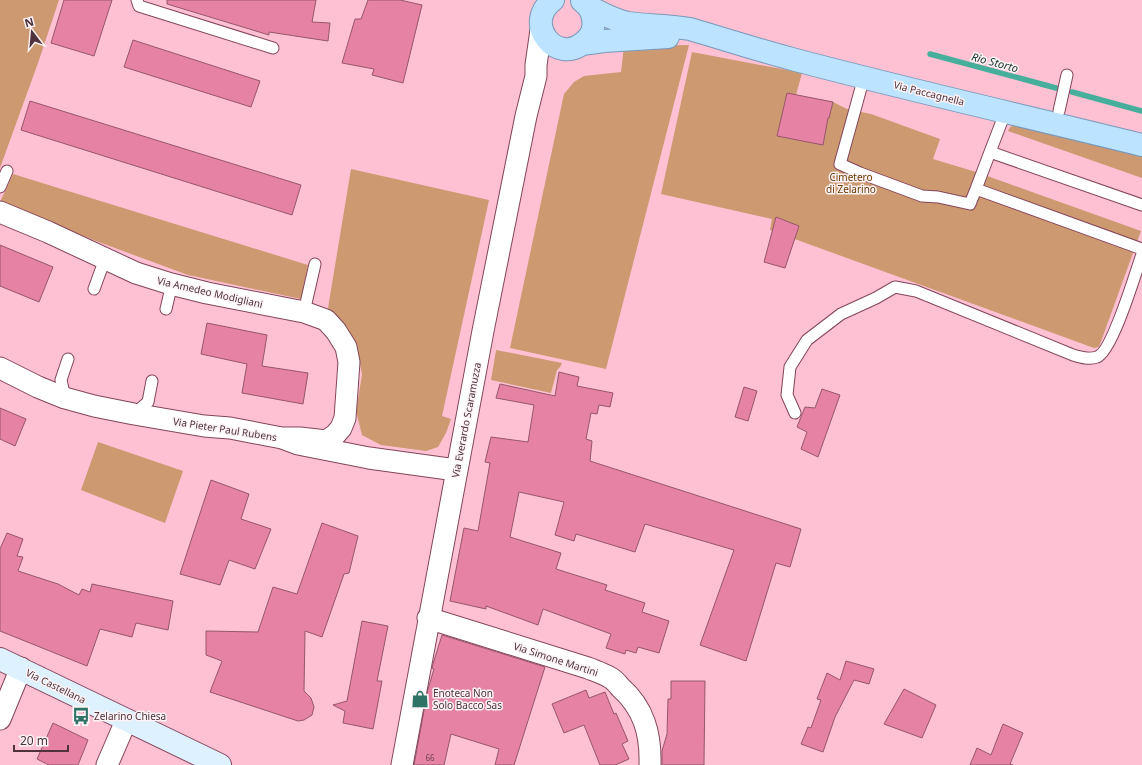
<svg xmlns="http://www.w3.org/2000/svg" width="1142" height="765" font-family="'Noto Sans',sans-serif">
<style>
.green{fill:#cd9970}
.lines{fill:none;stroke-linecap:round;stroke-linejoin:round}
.stream{stroke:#45af9c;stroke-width:5.5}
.building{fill:#e682a4;stroke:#97566c}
.lane-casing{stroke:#84455b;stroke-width:13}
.street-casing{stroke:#84455b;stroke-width:23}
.secondary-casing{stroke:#84455b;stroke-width:24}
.primary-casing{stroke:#7999ba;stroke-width:24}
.lane{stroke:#fff;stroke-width:11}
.street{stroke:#fff;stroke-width:21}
.secondary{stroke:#ddf1ff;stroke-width:22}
.primary{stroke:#bce3ff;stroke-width:22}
.labels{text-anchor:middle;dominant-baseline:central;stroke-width:3;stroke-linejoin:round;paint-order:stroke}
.number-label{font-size:8px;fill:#754655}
.street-label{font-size:10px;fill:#4f323b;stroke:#fbf3f5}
.park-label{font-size:10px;fill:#6d3a02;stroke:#fbf3f5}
.poi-label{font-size:10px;fill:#4f323b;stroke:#fbf3f5;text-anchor:start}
.water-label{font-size:11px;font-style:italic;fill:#213934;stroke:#fbf3f5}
</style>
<rect width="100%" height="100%" fill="#fdc1d3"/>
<path class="green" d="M0 0H59L38 63 0 168Z
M689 45 606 369 510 348 564 94 574 82 584 76 621 72 624 46Z
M692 52 802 73 796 95 833 102 847 109 871 114 940 139 933 159 976 172 1141 231 1099 347 1094 348 770 230 772 219 661 194Z
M1016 125 1142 155V178L1008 131 1010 127Z
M351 169 489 200 442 416 451 419 446 433 438 447 426 451 381 445 362 435 356 411 362 375 357 346 347 327 328 308Z
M13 174 308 265 301 299 188 275 96 241 0 202Z
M496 350 562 363 560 367 557 370 551 393 491 380Z
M98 442 183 471 165 523 81 490Z"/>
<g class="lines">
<path class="stream" d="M930 54 1056 88
M1072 92 1142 111"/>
</g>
<path class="building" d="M64 0H112L94 56 51 43Z
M167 0H316L312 22 330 23 328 41 269 32V35L167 4Z
M368 0H400L422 5 403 83 372 75 374 69 342 63 355 19H361Z
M133 40 260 81 251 107 124 67Z
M787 93 833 102 829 118H828L823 145 777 136Z
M30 101 301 185 292 215 21 130Z
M776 217 799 226 785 268 764 262Z
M0 245 53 267 39 302 0 286Z
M207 323 267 335 262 366 308 373 303 404 242 393 247 364 201 354Z
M559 372 579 377 577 386 613 393 610 407 599 405 597 414 591 413 586 439 592 441 590 461 801 529 790 567 776 563 746 661 700 645 734 550 645 524 635 552 576 534 574 541 555 535 564 502 519 492 510 537 561 553 556 569 607 585 605 590 645 603 642 612 669 621 659 653 638 647 636 653 626 650 625 654 606 648 611 634 543 609 538 625 486 606V609L450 601 464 528 478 531 490 463 485 462 491 437 528 442 534 405 496 398 500 384 555 396Z
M744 387 757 391 748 421 735 417Z
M822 389 840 395 818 457 801 449 807 432 797 427 805 407 815 408Z
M0 408 26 419 15 446 0 439Z
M211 480 249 494 241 519 271 529 255 569 229 560 220 585 180 574Z
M322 523 358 536 349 573 344 574 322 637 305 631 304 691 311 698 314 707 312 715 304 720 298 721 210 692 222 661 206 655V631L258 632 273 587 297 594Z
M7 533 23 539 17 556 23 557 18 571 58 584 79 595 82 589 90 592 92 584 173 601 168 630 136 623 132 637 100 629 87 666 0 631V549Z
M362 621 388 626 377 681H382L373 729 343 723 345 711 333 705 347 701Z
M442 635 545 667 514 765H495L499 749 451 734 444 765H414L428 689 434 669 432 668 433 664Z
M846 661 874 669 869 684 854 680 835 717 823 752 801 744 808 727 811 728 821 700 817 699 827 673 840 680Z
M671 681H705L704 765H662V751L667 734 668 699H671Z
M904 689 936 705 922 738 884 724Z
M586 690 589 698 605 692 614 714 616 713 628 741 622 744 629 759 615 765H600L584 725 564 733 552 704Z
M53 723 88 740 78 765H49L37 759Z
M1003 724 1023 733 1010 764 1013 765H970L977 748 991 755Z"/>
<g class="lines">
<g class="lane-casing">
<path id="lane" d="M137 0 139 6 273 48
M864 77 840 164 860 173 922 196 938 197 970 204 976 189
M1059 111 1067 75
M1005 113 990 152 1142 205
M990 152 976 189 1142 249
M0 187 7 171
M166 283 170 292 166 309
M94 289 102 267 113 263
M304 312 315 264
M65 398 61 380 68 359
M795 413 787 395 790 367 807 340 841 314 876 298 895 287 916 291 1073 355C1080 357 1089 360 1097 357 1112 352 1136 272 1142 254
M134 414 148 402 152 381"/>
</g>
<g class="street-casing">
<path id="street" d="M0 212 48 232 136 273 171 284 207 293 304 312 326 320 336 331 346 347 349 362 345 418 341 428 335 435 326 441 300 438H282
M0 368 38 387 65 398 94 406 134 414 204 426 230 428 282 438 298 444 369 458 456 470
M428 618 588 668C595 671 602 673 609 677 613 679 617 683 620 687 644 708 651 734 650 765
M0 719 21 668
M107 765 126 721
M402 765 483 331 526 116 536 76V65L541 30"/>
</g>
<g class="secondary-casing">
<path id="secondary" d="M0 659 220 765"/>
</g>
<g class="primary-casing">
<path id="primary" d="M553 0C522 24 557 65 583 43 588 39 592 34 593 28 595 17 590 7 582 1
M588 6C601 13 613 20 628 23 648 26 669 25 690 29 724 39 758 50 792 59 908 90 1025 116 1142 145
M582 44 604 41 668 37"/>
</g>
<use href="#lane" class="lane"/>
<use href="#street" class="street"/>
<use href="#secondary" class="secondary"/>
<use href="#primary" class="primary"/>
</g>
<defs>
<g id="shop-bare" transform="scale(1.38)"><path d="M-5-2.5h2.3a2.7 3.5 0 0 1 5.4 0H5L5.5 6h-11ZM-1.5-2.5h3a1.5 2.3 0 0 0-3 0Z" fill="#2f7367" stroke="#fbf3f5" stroke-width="2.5" paint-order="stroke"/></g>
<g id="bus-bare" transform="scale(1.38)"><path d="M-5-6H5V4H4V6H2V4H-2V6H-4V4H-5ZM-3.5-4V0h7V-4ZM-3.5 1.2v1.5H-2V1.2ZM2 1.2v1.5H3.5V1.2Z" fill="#2f7367" stroke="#fbf3f5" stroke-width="2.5" paint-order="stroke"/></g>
</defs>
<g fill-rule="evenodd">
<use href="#shop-bare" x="420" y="699"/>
<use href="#bus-bare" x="81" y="716"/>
</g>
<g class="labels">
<g class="number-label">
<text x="430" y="757">66</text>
</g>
<g class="street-label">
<text transform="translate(929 93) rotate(14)">Via Paccagnella</text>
<text transform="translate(210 292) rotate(13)">Via Amedeo Modigliani</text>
<text transform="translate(466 420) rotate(-79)">Via Everardo Scaramuzza</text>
<text transform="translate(225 429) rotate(9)">Via Pieter Paul Rubens</text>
<text transform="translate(556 659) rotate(18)">Via Simone Martini</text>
<text transform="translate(56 686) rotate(26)">Via Castellana</text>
</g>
<g class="park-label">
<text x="851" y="177">Cimetero<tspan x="851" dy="12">di Zelarino</tspan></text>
</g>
<g class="poi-label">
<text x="433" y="693">Enoteca Non<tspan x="433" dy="12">Solo Bacco Sas</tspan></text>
<text x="94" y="716">Zelarino Chiesa</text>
</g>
<g class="water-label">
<text transform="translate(995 62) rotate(15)">Rio Storto</text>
</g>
</g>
<g transform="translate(32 32) rotate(344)" stroke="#fbf3f5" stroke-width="3" paint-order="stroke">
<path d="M0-3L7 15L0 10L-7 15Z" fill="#4f323b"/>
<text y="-6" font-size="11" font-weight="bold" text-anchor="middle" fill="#4f323b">N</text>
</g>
<path d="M14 745v6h54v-6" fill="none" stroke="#4f323b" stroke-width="2"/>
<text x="20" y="745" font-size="12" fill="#4f323b" stroke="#fbf3f5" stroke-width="3" paint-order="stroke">20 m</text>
</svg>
